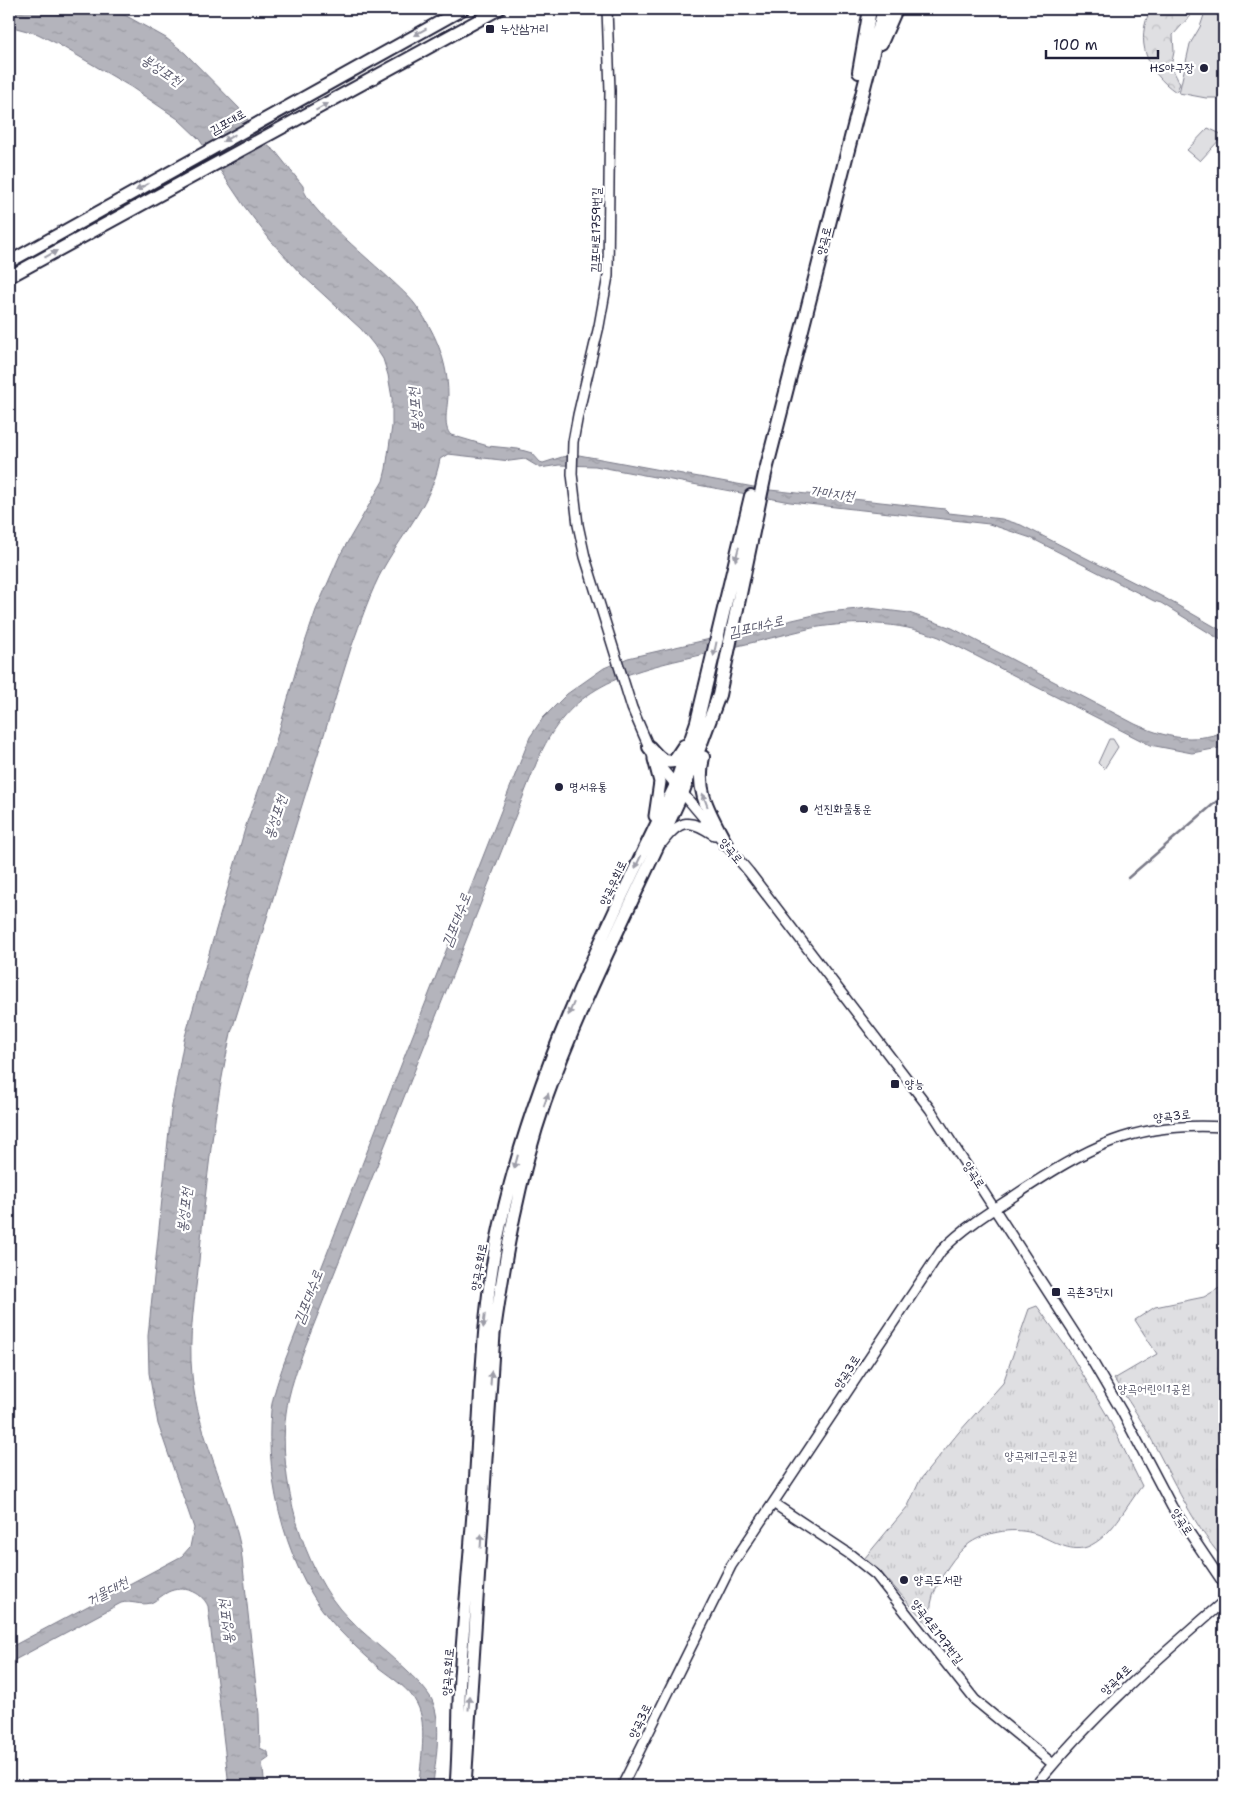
<svg xmlns="http://www.w3.org/2000/svg" width="1233" height="1795" font-family="'Shantell Sans','Poor Story',sans-serif">
<style>
.grass{fill:url(#grass-tufts);stroke:#80808e}
.forest{fill:url(#forest-crowns);stroke:#80808e}
.garden{fill:#dfdfe2;stroke:#80808e}
.water{fill:url(#water-ripples);stroke:#7a7a88}
.lines{fill:none;stroke-linecap:round;stroke-linejoin:round}
.stream{stroke:#7a7a88;stroke-width:2.5}
.minor-casing{stroke:#22223b;stroke-width:12}
.major-casing{stroke:#22223b;stroke-width:15}
.highway-casing{stroke:#22223b;stroke-width:16}
.minor{stroke:#fff;stroke-width:9}
.major{stroke:#fff;stroke-width:11}
.highway{stroke:#fff;stroke-width:12}
.oneway{fill:#9c9ca7}
.poi-dot{fill:#22223b;stroke:#fff;stroke-width:2}
.labels{text-anchor:middle;dominant-baseline:central;stroke-width:4.5;stroke-linejoin:round;paint-order:stroke}
.poi-label{font-size:12px;fill:#22223b;stroke:#fff;text-anchor:start}
.street-label{font-size:12px;fill:#22223b;stroke:#fff}
.park-label{font-size:12px;fill:#5b5b6d;stroke:#fff}
.water-label{font-size:14px;font-style:italic;fill:#5c5c6f;stroke:#fff}
</style>
<defs>
<pattern id="grass-tufts" width="24" height="20" patternUnits="userSpaceOnUse" patternTransform="scale(1.25)"><rect width="24" height="20" fill="#dfdfe2"/><path d="M3 7l-1-3M5 7V3M7 7l1-3M15 17l-1-3M17 17v-4M19 17l1-3" fill="none" stroke="#bfbfc3"/></pattern>
<pattern id="forest-crowns" width="20" height="18" patternUnits="userSpaceOnUse" patternTransform="scale(1.25)"><rect width="20" height="18" fill="#dfdfe2"/><path d="M2 6a3 3 0 1 1 6 0M12 15a3 3 0 1 1 6 0" fill="none" stroke="#bfbfc3"/></pattern>
<pattern id="water-ripples" width="26" height="14" patternUnits="userSpaceOnUse" patternTransform="scale(1.25)"><rect width="26" height="14" fill="#b4b4bc"/><path d="M2 4q2-2 4 0t4 0M15 11q2-2 4 0t4 0" fill="none" stroke="#9a9aa2"/></pattern>
</defs>
<rect width="100%" height="100%" fill="#fff"/>
<filter id="ink" filterUnits="userSpaceOnUse"><feTurbulence type="fractalNoise" baseFrequency=".02" numOctaves="2"/><feDisplacementMap in="SourceGraphic" scale="10" xChannelSelector="R" yChannelSelector="G"/><feConvolveMatrix kernelMatrix="1 2 1 2 8 2 1 2 1" color-interpolation-filters="sRGB"/></filter>
<g filter="url(#ink)">
<path class="grass" d="M1221 1287H1224V1560C1189 1520 1169 1470 1143 1424 1134 1409 1124 1394 1114 1379L1157 1354 1135 1320 1155 1307 1204 1297Z
M1037 1306 1067 1348 1108 1417 1142 1486C1126 1506 1112 1537 1087 1547 1069 1553 1052 1540 1036 1534 1016 1527 988 1531 970 1543 955 1553 939 1579 933 1596 930 1605 930 1616 929 1626L878 1569 864 1559 908 1506 920 1480 959 1432 1003 1383 1029 1309Z"/>
<path class="forest" d="M1151 9H1194L1191 15 1173 35 1174 52 1171 66 1180 84 1176 92C1147 72 1134 41 1151 9Z"/>
<path class="garden" d="M1206 9H1224V98H1206L1179 93 1190 44 1200 27Z
M1208 128 1221 134 1222 137 1200 161 1187 150Z
M1109 739H1113L1118 747 1104 769 1098 763Z"/>
<path class="water" d="M9 9H114L166 38 185 53 239 108 267 145 276 152 303 186C304 210 395 279 414 303 434 329 448 361 448 395 448 406 442 427 451 435L488 446 518 449 532 453 540 462 543 463 562 457 579 455 770 490 945 509 949 513 1002 519 1021 525 1163 597 1224 632V642L1161 603 1154 601 1031 538 989 524 790 502 595 466 559 465 540 468 525 459 510 461 448 454 440 459C432 502 405 530 384 567 370 592 361 621 351 648L231 1033C214 1108 206 1184 199 1261 195 1299 188 1337 192 1375 197 1435 229 1490 241 1549L259 1714 260 1748 268 1752 269 1758 262 1763 265 1786H229L208 1606C201 1591 183 1585 168 1592 162 1595 157 1600 151 1603 140 1606 131 1600 121 1603L9 1663V1648L182 1556 190 1547 194 1528 158 1424 149 1373 148 1336 171 1111 184 1040 247 822 274 748 298 663 316 610 340 555 383 481 386 469 392 426V398L388 375 383 359 374 345 361 329 301 274 271 241 244 206 199 139 178 119 131 87 56 43 38 34 9 26Z
M869 608 909 613 952 628 1135 724C1166 738 1192 743 1224 732V747L1192 753 1150 745 939 637C896 621 856 621 812 628 775 637 738 646 701 655 625 672 568 685 536 764L305 1347C297 1369 289 1390 286 1413 277 1475 303 1573 348 1618 367 1638 422 1679 432 1700 443 1725 435 1760 433 1786H419C420 1764 428 1724 417 1704 410 1689 392 1678 379 1668 365 1655 351 1643 338 1629 288 1576 264 1481 271 1410 273 1394 279 1378 284 1363L530 737 543 718 567 694 604 668 628 658 827 612Z"/>
<g class="lines">
<path class="stream" d="M1128 878 1224 795"/>
<g class="minor-casing">
<path id="minor" d="M607 9 610 91 608 276 599 326 578 415 573 442 572 474 578 525 585 557 632 708 654 759 749 872 930 1109 1088 1354 1122 1412 1172 1507 1224 1584
M663 842C681 818 690 819 714 835
M773 1503 851 1555 876 1575 975 1700 1053 1764
M622 1786 731 1566 941 1251C962 1229 989 1212 1014 1196 1088 1147 1133 1121 1224 1127
M1035 1786C1091 1717 1157 1659 1224 1601"/>
</g>
<g class="major-casing">
<path id="major" d="M9 262 463 9
M9 277 499 9
M654 759 660 782 655 816
M456 1786C459 1750 458 1713 460 1677 465 1602 473 1528 477 1453 482 1377 483 1301 500 1226 534 1071 606 928 675 786
M465 1786 494 1334C505 1256 519 1177 545 1102 583 996 636 896 682 794"/>
</g>
<g class="highway-casing">
<path id="highway" d="M881 43 896 9
M859 72 870 9
M649 747C657 755 662 764 674 761L684 746
M703 757C695 793 710 813 726 844
M675 786 697 722 751 496
M682 794 719 695 765 474 884 9"/>
</g>
<use href="#minor" class="minor"/>
<use href="#major" class="major"/>
<use href="#highway" class="highway"/>
</g>
<defs><path id="oneway-solid" d="M-6-.8H1V-3.2L6.5 0L1 3.2V.8H-6Z" transform="scale(1.25)"/></defs>
<g class="oneway">
<use href="#oneway-solid" transform="translate(420 32) rotate(151)"/>
<use href="#oneway-solid" transform="translate(322 107) rotate(-29)"/>
<use href="#oneway-solid" transform="translate(229 138) rotate(150)"/>
<use href="#oneway-solid" transform="translate(142 187) rotate(151)"/>
<use href="#oneway-solid" transform="translate(51 254) rotate(-29)"/>
<use href="#oneway-solid" transform="translate(737 554) rotate(104)"/>
<use href="#oneway-solid" transform="translate(715 649) rotate(102)"/>
<use href="#oneway-solid" transform="translate(705 800) rotate(-111)"/>
<use href="#oneway-solid" transform="translate(638 862) rotate(115)"/>
<use href="#oneway-solid" transform="translate(571 1009) rotate(113)"/>
<use href="#oneway-solid" transform="translate(546 1100) rotate(-70)"/>
<use href="#oneway-solid" transform="translate(516 1162) rotate(105)"/>
<use href="#oneway-solid" transform="translate(484 1321) rotate(96)"/>
<use href="#oneway-solid" transform="translate(491 1378) rotate(-86)"/>
<use href="#oneway-solid" transform="translate(481 1541) rotate(-86)"/>
<use href="#oneway-solid" transform="translate(469 1703) rotate(-86)"/>
</g>
</g>
<g class="poi-dot">
<rect x="485" y="24" width="10" height="10" rx="2.5"/>
<circle cx="1204" cy="68" r="5"/>
<circle cx="559" cy="787" r="5"/>
<circle cx="804" cy="809" r="5"/>
<rect x="890" y="1079" width="10" height="10" rx="2.5"/>
<rect x="1051" y="1287" width="10" height="10" rx="2.5"/>
<circle cx="904" cy="1580" r="5"/>
</g>
<g class="labels">
<g class="poi-label">
<text x="500" y="29">누산삼거리</text>
<text x="1194" y="68" text-anchor="end">HS야구장</text>
<text x="569" y="787">명서유통</text>
<text x="814" y="809">선진화물통운</text>
<text x="905" y="1084">양능</text>
<text x="1066" y="1292">곡촌3단지</text>
<text x="914" y="1580">양곡도서관</text>
</g>
<g class="street-label">
<text transform="translate(228 122) rotate(-30)">김포대로</text>
<text transform="translate(596 230) rotate(-89)">김포대로1759번길</text>
<text transform="translate(824 241) rotate(-76)">양곡로</text>
<text transform="translate(731 851) rotate(50)">양곡로</text>
<text transform="translate(613 883) rotate(-65)">양곡우회로</text>
<text transform="translate(1172 1116) rotate(-6)">양곡3로</text>
<text transform="translate(974 1175) rotate(57)">양곡로</text>
<text transform="translate(479 1267) rotate(-80)">양곡우회로</text>
<text transform="translate(847 1372) rotate(-57)">양곡3로</text>
<text transform="translate(1182 1522) rotate(57)">양곡로</text>
<text transform="translate(937 1632) rotate(53)">양곡4로197번길</text>
<text transform="translate(448 1672) rotate(-86)">양곡우회로</text>
<text transform="translate(1116 1680) rotate(-44)">양곡4로</text>
<text transform="translate(640 1721) rotate(-64)">양곡3로</text>
</g>
<g class="park-label">
<text x="1154" y="1389">양곡어린이1공원</text>
<text x="1041" y="1456">양곡제1근린공원</text>
</g>
<g class="water-label">
<text transform="translate(162 70) rotate(34)">봉성포천</text>
<text transform="translate(415 410) rotate(-95)">봉성포천</text>
<text transform="translate(832 493) rotate(7)">가마지천</text>
<text transform="translate(756 626) rotate(-13)">김포대수로</text>
<text transform="translate(275 817) rotate(-72)">봉성포천</text>
<text transform="translate(456 920) rotate(-69)">김포대수로</text>
<text transform="translate(184 1210) rotate(-83)">봉성포천</text>
<text transform="translate(308 1297) rotate(-69)">김포대수로</text>
<text transform="translate(107 1591) rotate(-27)">거물대천</text>
<text transform="translate(226 1622) rotate(-97)">봉성포천</text>
</g>
</g>
<rect width="1233" height="1795" fill="none" stroke="#fff" stroke-width="30"/>
<rect x="15" y="15" width="1203" height="1765" fill="none" stroke="#22223b" stroke-width="2" filter="url(#ink)"/>
<path d="M1046 50v8h112v-8" fill="none" stroke="#22223b" stroke-width="2.5"/>
<text x="1053" y="50" font-size="15" fill="#22223b" stroke="#ffffff" stroke-width="4" paint-order="stroke">100 m</text>
</svg>
